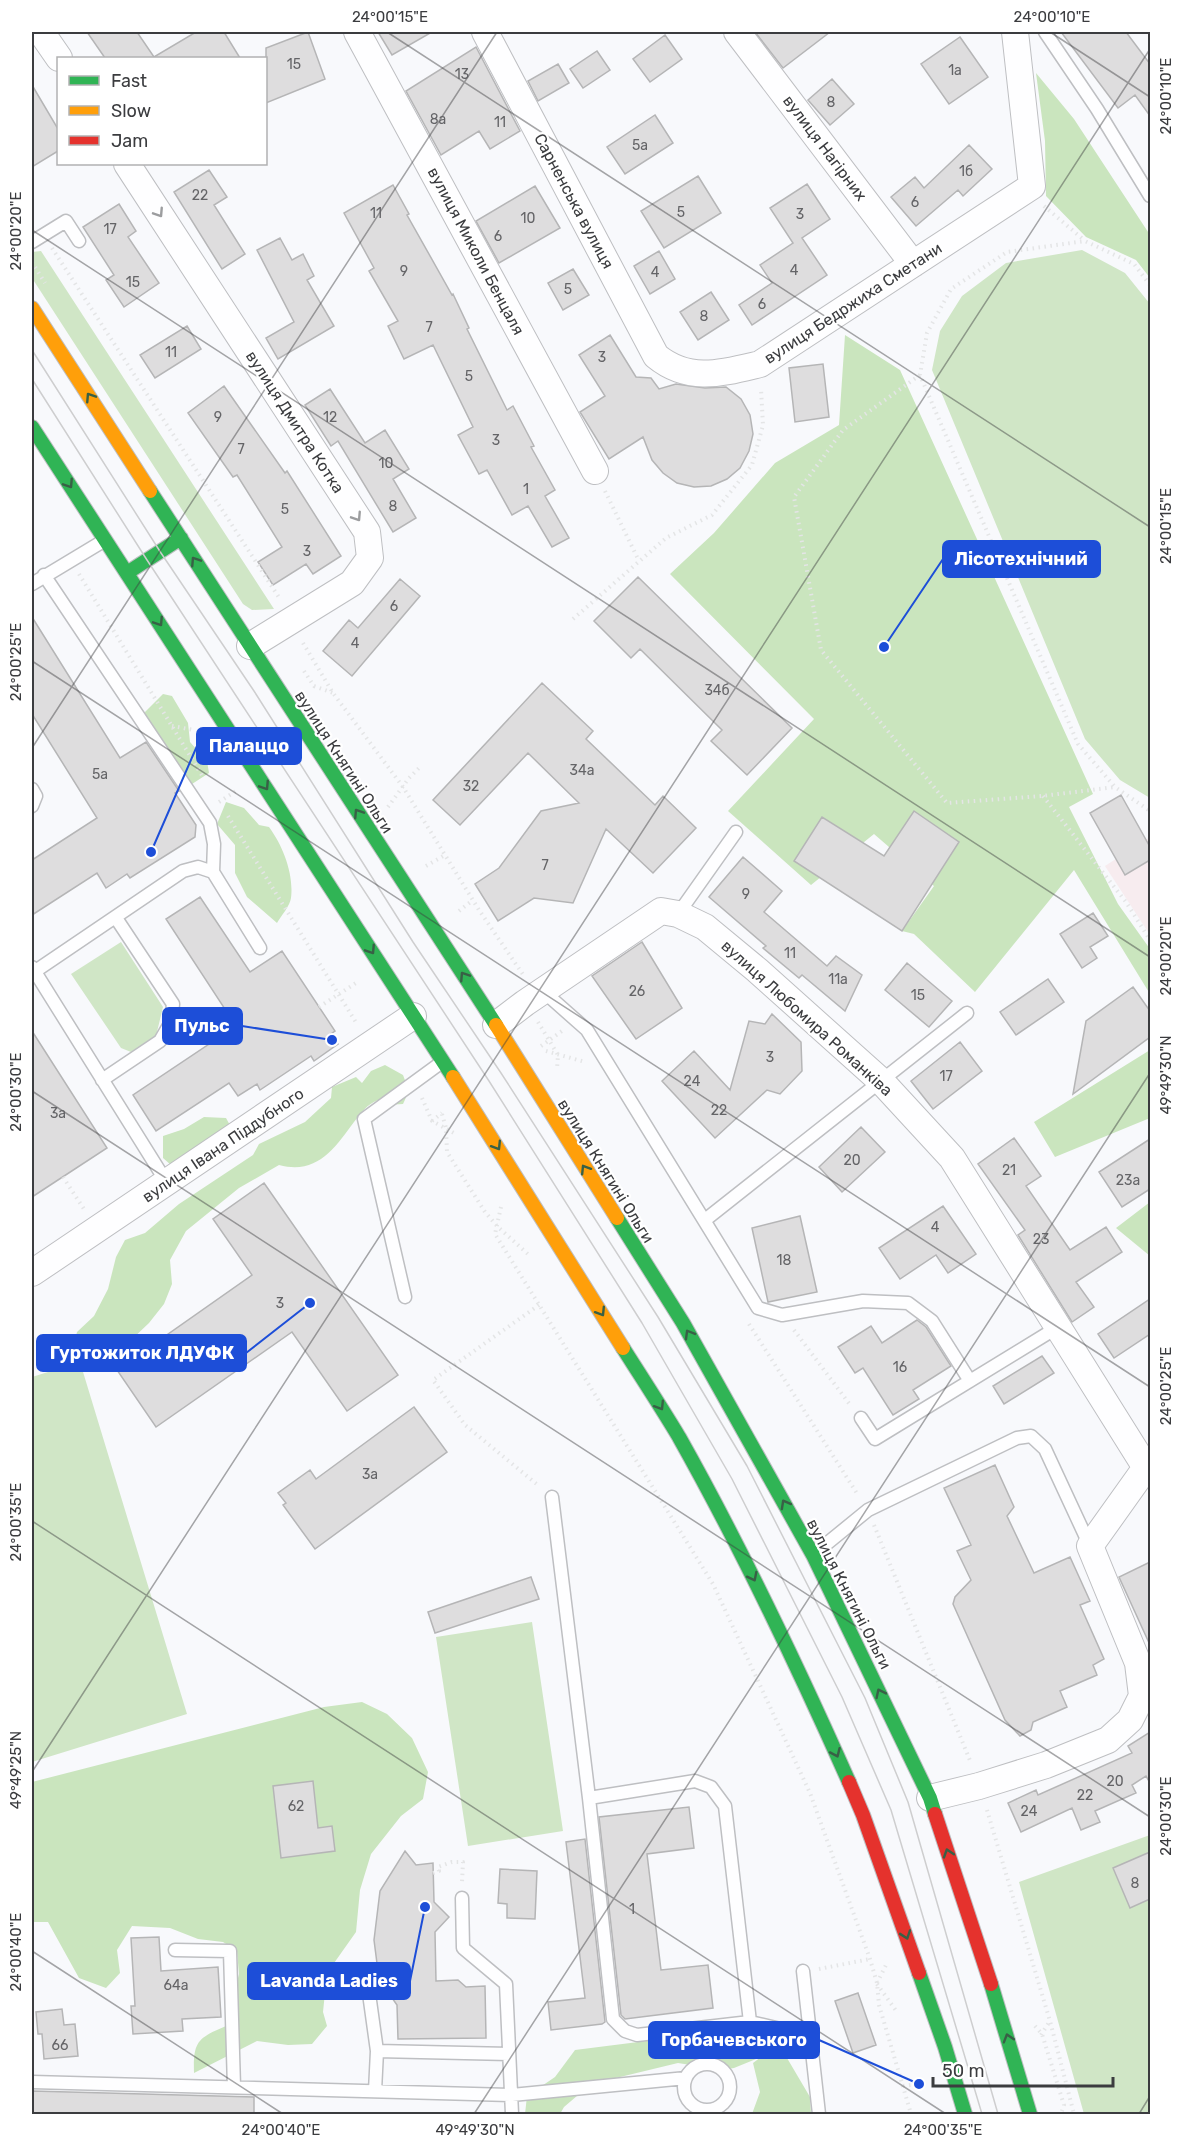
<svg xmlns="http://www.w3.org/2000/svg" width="1182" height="2146" font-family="Rubik,sans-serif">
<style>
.industrial{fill:#f7ecef}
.green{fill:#d0e6c6}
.forest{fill:#cae5be}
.building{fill:#deddde;stroke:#b5b5b6;stroke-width:1.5}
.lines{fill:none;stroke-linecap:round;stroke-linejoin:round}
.lane-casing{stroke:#bebfc2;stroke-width:15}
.street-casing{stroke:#bebfc2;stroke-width:28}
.fast-casing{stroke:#bebfc2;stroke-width:16}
.slow-casing{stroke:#bebfc2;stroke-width:16}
.jam-casing{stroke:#bebfc2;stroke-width:16}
.path{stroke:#e4e5e6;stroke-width:4;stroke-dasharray:1.5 4.5;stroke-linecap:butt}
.lane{stroke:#fefeff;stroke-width:12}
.street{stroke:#fefeff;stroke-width:26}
.fast{stroke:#30b455;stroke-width:14}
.slow{stroke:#ff9f0a;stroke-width:14}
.jam{stroke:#e5322d;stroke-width:14}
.tram{stroke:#cececf;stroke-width:1.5}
.oneway{stroke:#9c9d9f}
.oneway2{stroke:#386046}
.ticks{fill:none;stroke:#3b3c3f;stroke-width:1.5;stroke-opacity:0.45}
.labels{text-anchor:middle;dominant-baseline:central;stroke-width:4.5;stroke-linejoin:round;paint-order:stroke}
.number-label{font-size:14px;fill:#646467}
.street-label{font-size:16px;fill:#3b3c3f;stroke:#fff}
.leader{fill:none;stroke:#1d4ed8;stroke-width:2}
.callout-dot{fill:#1d4ed8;stroke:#fff;stroke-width:2}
.callout{fill:#1d4ed8;stroke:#1d4ed8;stroke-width:2}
.callout-label{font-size:18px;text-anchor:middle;font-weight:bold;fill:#fff}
.neatline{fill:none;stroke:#3b3c3f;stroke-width:2}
.ticks-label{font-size:15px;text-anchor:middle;fill:#3b3c3f}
</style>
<rect width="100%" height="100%" fill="#f8f9fc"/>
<path class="industrial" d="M1150 837V935L1105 866Z"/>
<path class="green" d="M1082 250 1125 273 1150 304V798L1120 780 1085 739 932 370 940 331 962 296 1006 263Z
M41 251 274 609 252 610 243 604 32 278V252Z
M121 942 163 1007 156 1036 131 1052 121 1048 71 974Z
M80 1362 187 1714 32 1762V1377Z
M532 1622 563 1831 468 1846 436 1637Z
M1150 1835V2114H1084L1019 1882Z"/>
<path class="forest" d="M1036 73 1074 119 1150 235V278L1136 260 1086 237 1046 196 1045 141Z
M845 335 900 370 1093 794 1069 807 1118 904 1150 949V994L1074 870 975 992 914 934 902 931 934 886 874 834 811 885 728 811 814 719 670 574 714 533 775 463 839 425Z
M163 694 172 696 188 723 190 742 207 761 209 773 192 784C175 773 150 733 144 713Z
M226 802 244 808 259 825 269 827C283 846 294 874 291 898 290 906 281 916 277 923L247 897 235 873V845L217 824Z
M1150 1050V1118L1055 1157 1034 1122Z
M385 1065 403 1075 409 1091 403 1104 386 1105 378 1100C366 1105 362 1112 354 1122 334 1149 317 1175 279 1165L239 1188 186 1231 170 1260 172 1284 164 1304 149 1323 129 1342 106 1352 88 1355 72 1351 77 1332 94 1316 108 1289 116 1257 125 1240 145 1233 179 1204 253 1155 259 1144 305 1122 331 1098 332 1087 356 1077 362 1083 371 1071Z
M204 1117 226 1118 237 1138 179 1172 163 1158V1136L184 1129Z
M1150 1202V1256L1116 1228Z
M362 1702 387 1714 412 1738 428 1772 423 1799 401 1816 371 1854 360 1890 356 1932 327 1973 323 2012 327 2026 312 2044 288 2045 257 2041 194 2073C193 2041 198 2038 226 2026L239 1974 237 1951 223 1942 198 1939 170 1928 132 1926 117 1950 120 1973 106 1988 79 1978 48 1922H32V1782L324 1707Z
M733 2030C758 2030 763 2032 783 2048L764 2056 787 2058 810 2097 811 2114H752L760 2092 753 2063 761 2057 734 2068 722 2070 678 2063 591 2084 564 2107 560 2114H525L527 2096 555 2077 575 2050Z"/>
<path class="building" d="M87 32H137L154 57 196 32H224L240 58H105Z
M308 32 325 79 266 103V48Z
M378 32H432L392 55Z
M755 32H830L783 68Z
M1061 32H1126L1150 64V116L1135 95 1118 108Z
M665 35 682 59 650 82 633 59Z
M960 37 988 77 949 104 921 64Z
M476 47 520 131 490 149 479 131 441 155 406 91Z
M597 51 610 70 583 88 570 69Z
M558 64 569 83 538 101 528 81Z
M832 79 854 104 830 125 808 100Z
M32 85 58 129V151L32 167Z
M655 115 673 143 625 174 607 147Z
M969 145 992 169 963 196 958 190 916 226 891 197 915 177 924 188Z
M209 170 227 197 214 205 245 254 222 269 174 192Z
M698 176 721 213 664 248 641 211Z
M807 184 830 219 802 238 827 275 752 325 739 305 772 283 760 265 793 243 770 208Z
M393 185 409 214 407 215 452 295 453 294 469 328 467 329 507 410 513 406 534 446 531 447 555 490 545 496 569 538 552 547 528 506 512 515 487 470 479 474 458 435 473 427 433 345 404 359 388 326 398 321 369 271 374 268 344 213Z
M535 186 560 228 499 263 476 221Z
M119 204 136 231 128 237 159 283 124 307 106 280 114 275 83 227Z
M280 238 292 260 303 254 314 276 307 280 334 326 278 359 266 338 294 322 257 250Z
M659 251 675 279 650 294 634 266Z
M573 269 589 295 563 310 548 283Z
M711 292 729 320 698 340 680 312Z
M187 326 201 349 155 378 140 355Z
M610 335 636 377 651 378 659 389 676 384 705 388 726 387 741 399 750 415 753 434 749 451 740 468 727 479 711 486 694 487 677 483 663 473 652 460 643 437 609 459 580 412 605 396 579 355Z
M823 364 829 417 795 422 789 368Z
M224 386 285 473 287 471 341 556 313 574 306 564 273 585 258 562 282 547 237 475 233 477 188 413Z
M330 389 365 443 385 430 409 469 393 479 416 518 393 532 338 441 331 446 305 405Z
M638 577 792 728 747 775 711 741 722 730 640 649 631 658 594 621Z
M400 579 420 596 352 676 323 651 349 620 358 628Z
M32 617 120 758 146 742 179 791 175 793 196 825 195 837 130 878 127 874 106 888 97 873 32 915V860L97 818 32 714Z
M542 683 593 731 586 739 655 805 663 796 696 828 653 873 606 829 573 903 534 898 498 921 475 884 499 868 541 811 579 803 528 753 460 825 433 800Z
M1121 795 1150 847V860L1125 875 1090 813Z
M914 811 959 842 902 931 794 861 822 817 884 856Z
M743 857 782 891 764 912 827 966 836 956 862 975 845 1011 802 975 799 978 763 948 766 946 709 897Z
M200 897 250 972 282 951 335 1031 331 1034 338 1044 314 1061 311 1056 260 1090 257 1084 238 1096 229 1083 156 1131 133 1095 236 1026 166 919Z
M1093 913 1108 936 1090 947 1097 958 1082 968 1060 934Z
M642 942 682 1008 636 1039 592 976Z
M907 963 952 1001 929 1027 885 990Z
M1048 979 1064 1002 1016 1035 1000 1012Z
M1133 987 1150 1011V1037L1073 1094 1086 1021Z
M772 1014 801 1042 802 1071 780 1094 767 1090 715 1138 662 1081 694 1051 730 1090 749 1021 765 1024Z
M32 1031 107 1148 32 1197Z
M960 1042 982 1071 933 1109 911 1081Z
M861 1127 885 1152 842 1192 819 1167Z
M1014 1138 1041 1176 1026 1186 1070 1250 1106 1227 1122 1252 1076 1282 1094 1307 1072 1322 1018 1235 1025 1230 978 1164Z
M1150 1139V1189L1122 1207 1099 1172Z
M264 1183 398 1375 347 1411 292 1332 156 1427 117 1370 252 1275 213 1219Z
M943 1206 976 1254 948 1273 936 1255 900 1279 879 1248Z
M800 1216 817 1292 768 1302 752 1228Z
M1150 1299V1334L1114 1358 1098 1334Z
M917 1320 926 1327 951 1366 913 1390 919 1399 893 1415 863 1368 855 1373 838 1347 871 1326 882 1343Z
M1042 1356 1054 1373 1004 1404 993 1386Z
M414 1407 447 1452 315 1549 283 1505 286 1503 278 1493 310 1470 316 1479Z
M995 1465 1014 1507 1007 1516 1034 1573 1070 1557 1090 1601 1080 1605 1104 1659 1093 1665 1097 1675 1060 1691 1067 1707 1033 1722 1031 1730 1020 1736 1005 1720 953 1604 955 1597 971 1580 957 1551 971 1545 944 1488Z
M1150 1562V1645L1119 1577Z
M531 1577 539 1599 435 1633 428 1612Z
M1150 1732V1783L1146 1776 1132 1785 1136 1793 1095 1811 1100 1822 1081 1830 1072 1808 1021 1832 1008 1803 1036 1790 1038 1795 1132 1753 1128 1746Z
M313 1781 318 1828 332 1826 335 1851 281 1858 273 1786Z
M689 1807 694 1848 647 1854 661 1970 708 1965 713 2008 625 2019 621 2015 599 1817Z
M585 1839 605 2022 602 2024 551 2030 548 2002 585 1998 566 1842Z
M405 1851 416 1865 433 1863 434 1902 449 1917 435 1932 436 1981 458 1980 466 1987 485 1986 486 2038 398 2039 397 2005 379 1979 374 1940 380 1891Z
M1150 1852V1899L1130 1908 1113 1868Z
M500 1869 537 1871 535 1919 507 1918V1904L498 1903Z
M159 1937 161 1971 218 1967 221 2017 182 2019 183 2031 133 2034 131 2006H135L131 1938Z
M858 1993 876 2045 853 2053 835 2001Z
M62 2009 64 2025 75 2024 78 2056 44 2059 42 2034H38L36 2012Z
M32 2091 254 2097V2115H32Z"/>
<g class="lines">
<g class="lane-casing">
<path id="lane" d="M1045 32 1097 109 1150 196
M32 242 66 221 79 241
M44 575 210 823 214 844 213 872
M32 584 105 540
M32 789 36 796 32 806
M678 914 736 832
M32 967 167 1183
M34 972 183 871 198 867 213 872 260 948
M543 991 587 1030 758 1308 782 1315 863 1301 908 1303 932 1321 970 1381
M102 1080 160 1041 171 1022 173 1004 116 918
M705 1220 967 1013
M405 1297 364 1119 442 1062
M861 1418 875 1439 1058 1327
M552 1497 589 1798 613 2019 625 2031 637 2035 750 2022 789 2031 809 2028
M814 1554 868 1510 1017 1438 1031 1436 1045 1449 1090 1546
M589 1798 695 1781 711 1787 725 1806 750 2022
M462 1898 463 1948 506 1984 512 2114
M175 1950 230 1951 234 2087
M803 1971 819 2114
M366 1972 377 2051 509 2054
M684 2087a23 23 0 1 1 46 0a23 23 0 1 1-46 0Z
M32 2082 512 2095 686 2078
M375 2091 377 2051"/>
</g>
<g class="street-casing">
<path id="street" d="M41 32 59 58
M357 32 595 471
M485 32 656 356C689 383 722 373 760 364L1032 186 1015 32
M737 32 913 264
M127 164 367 532 370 558 352 583 250 646
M496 1025 525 1003 661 911 678 914 705 927 757 970 881 1081 952 1158 1150 1474
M32 1273 413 1016
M930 1798 979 1786 1046 1765 1108 1740 1130 1720 1142 1696 1138 1663 1090 1546 1147 1466"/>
</g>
<g class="fast-casing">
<path id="fast" d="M32 427 453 1077
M150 491 496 1025
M127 573 181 538
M617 1218 683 1323 813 1555 930 1798 935 1814
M623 1348C642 1378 661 1407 679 1437 742 1549 797 1665 849 1782
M919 1973 945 2047 965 2114
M991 1984 1030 2114"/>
</g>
<g class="slow-casing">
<path id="slow" d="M32 308 150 491
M496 1025 617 1218
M453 1077 623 1348"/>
</g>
<g class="jam-casing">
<path id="jam" d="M849 1782 863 1815 919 1973
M935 1814 991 1984"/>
</g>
<path class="path" d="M1044 206 1084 240
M52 248 280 599
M32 262 45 283
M1150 285 1134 264 1085 241 1007 252 951 289 927 333 920 375 1078 744 1115 787 1150 811
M920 375 843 430 794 497 821 650 947 803 1042 796 1115 787
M605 491 639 561
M79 574 203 777
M573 619 666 538 712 515 752 465 763 425 761 389
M303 643 333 693 403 787 479 910 524 976
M304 671 314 686 333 693
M172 726 194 730
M1043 796 1126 902 1150 940
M219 802 236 791
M388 807 409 778 421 766
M228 816 357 1024
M426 866 445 855
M459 911 473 900
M319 1007 359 981
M538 1022 558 1055 557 1069
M541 1046 562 1031
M546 1051 585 1062
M422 1098 432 1121 454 1133
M442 1114 446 1128 447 1152 485 1212 497 1226 530 1256
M432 1121 442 1113
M63 1177 84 1209
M501 1207 495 1234 713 1584 810 1793 870 1959 877 1983 879 2005 911 2114
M539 1305 433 1380 465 1425 539 1486
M749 1324 858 1495
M794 1330 851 1406
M874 1525 971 1763
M987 1810 1050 2021 1074 2114
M433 1873 439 1871 438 1867 452 1862H463L462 1882
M819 1969 870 1959
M877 1983 886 1965
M877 1984 897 2012
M1035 2026 1042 2034 1064 2105 1061 2114
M1041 2035 1050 2021
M903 2086 919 2084"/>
<use href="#lane" class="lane"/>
<use href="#street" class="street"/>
<use href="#fast" class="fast"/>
<use href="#slow" class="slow"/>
<use href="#jam" class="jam"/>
<path class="tram" d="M32 350 161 553 254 691 413 942 501 1073 658 1317 747 1466 865 1698 908 1802 998 2114
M32 379 147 560 489 1081 642 1323 732 1479 842 1697 891 1810 982 2114"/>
</g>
<defs><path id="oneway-chevron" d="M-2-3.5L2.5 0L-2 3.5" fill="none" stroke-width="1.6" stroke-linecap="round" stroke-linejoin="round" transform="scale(1.5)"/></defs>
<g class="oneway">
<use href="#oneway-chevron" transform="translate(159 213) rotate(57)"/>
<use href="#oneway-chevron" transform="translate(357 517) rotate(57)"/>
</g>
<g class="oneway2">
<use href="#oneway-chevron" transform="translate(90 397) rotate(-123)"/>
<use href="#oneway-chevron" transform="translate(69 484) rotate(57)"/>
<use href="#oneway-chevron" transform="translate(195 561) rotate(-123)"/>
<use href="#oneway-chevron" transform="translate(159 622) rotate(57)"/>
<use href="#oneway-chevron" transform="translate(265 786) rotate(57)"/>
<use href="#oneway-chevron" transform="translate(358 813) rotate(-123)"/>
<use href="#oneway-chevron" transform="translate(371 950) rotate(57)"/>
<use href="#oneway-chevron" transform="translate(464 976) rotate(-123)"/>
<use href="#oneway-chevron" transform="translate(497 1146) rotate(58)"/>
<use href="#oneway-chevron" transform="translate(585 1169) rotate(-122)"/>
<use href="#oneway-chevron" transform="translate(601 1312) rotate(58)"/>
<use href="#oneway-chevron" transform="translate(689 1334) rotate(-120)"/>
<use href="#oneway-chevron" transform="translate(660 1406) rotate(58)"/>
<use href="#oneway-chevron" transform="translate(785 1504) rotate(-119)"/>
<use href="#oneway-chevron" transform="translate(753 1577) rotate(63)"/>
<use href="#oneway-chevron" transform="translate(880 1693) rotate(-116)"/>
<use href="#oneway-chevron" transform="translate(836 1753) rotate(66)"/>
<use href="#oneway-chevron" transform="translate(948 1853) rotate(-108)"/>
<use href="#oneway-chevron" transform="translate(906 1935) rotate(71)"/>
<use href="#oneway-chevron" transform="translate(1008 2038) rotate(-107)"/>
</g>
<path class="ticks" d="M387 32 1150 527M1050 32 1150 97M32 230 1150 957M32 661 1150 1387M32 748 497 32M32 1091 1150 1817M32 1521 946 2114M32 1772 1150 49M32 1951 283 2114M474 2114 1150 1073M1139 2114 1150 2096"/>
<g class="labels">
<g class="number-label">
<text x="294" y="64">15</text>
<text x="955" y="70">1а</text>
<text x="462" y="74">13</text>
<text x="831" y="102">8</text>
<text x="438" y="119">8а</text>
<text x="500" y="122">11</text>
<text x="640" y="145">5а</text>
<text x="966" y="171">1б</text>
<text x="200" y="195">22</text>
<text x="915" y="202">6</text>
<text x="681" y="212">5</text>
<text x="376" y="213">11</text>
<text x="800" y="214">3</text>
<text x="528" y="218">10</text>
<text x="110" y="229">17</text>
<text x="498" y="236">6</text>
<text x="794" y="270">4</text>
<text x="404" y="271">9</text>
<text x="655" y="272">4</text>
<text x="133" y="282">15</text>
<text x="568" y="289">5</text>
<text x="762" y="304">6</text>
<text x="704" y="316">8</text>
<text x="429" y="327">7</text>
<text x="171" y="352">11</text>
<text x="602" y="357">3</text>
<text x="469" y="376">5</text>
<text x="218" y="417">9</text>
<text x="330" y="417">12</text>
<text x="496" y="440">3</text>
<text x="241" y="449">7</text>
<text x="386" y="463">10</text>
<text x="526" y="489">1</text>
<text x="393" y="506">8</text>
<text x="285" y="509">5</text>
<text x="307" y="551">3</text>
<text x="394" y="606">6</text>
<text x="355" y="643">4</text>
<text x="717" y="690">34б</text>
<text x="582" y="770">34а</text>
<text x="100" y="774">5а</text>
<text x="471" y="786">32</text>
<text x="545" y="865">7</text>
<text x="746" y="894">9</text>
<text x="790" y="953">11</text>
<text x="838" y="979">11а</text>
<text x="637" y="991">26</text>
<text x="918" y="995">15</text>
<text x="770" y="1057">3</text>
<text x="946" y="1076">17</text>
<text x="692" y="1081">24</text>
<text x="719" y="1110">22</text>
<text x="58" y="1113">3а</text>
<text x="852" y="1160">20</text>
<text x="1009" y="1170">21</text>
<text x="1128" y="1180">23а</text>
<text x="935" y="1227">4</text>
<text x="1041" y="1239">23</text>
<text x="784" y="1260">18</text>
<text x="280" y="1303">3</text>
<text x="900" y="1367">16</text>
<text x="370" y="1474">3а</text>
<text x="1115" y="1781">20</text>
<text x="1085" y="1795">22</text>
<text x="296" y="1806">62</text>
<text x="1029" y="1811">24</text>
<text x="1135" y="1883">8</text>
<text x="632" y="1909">1</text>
<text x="176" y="1985">64а</text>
<text x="60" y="2045">66</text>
</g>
<g class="street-label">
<text transform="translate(825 148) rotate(53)">вулиця Нагірних</text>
<text transform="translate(574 201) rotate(62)">Сарненська вулиця</text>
<text transform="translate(476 251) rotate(62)">вулиця Миколи Бенцаля</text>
<text transform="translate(853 303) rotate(-33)">вулиця Бедржиха Сметани</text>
<text transform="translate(295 422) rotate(57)">вулиця Дмитра Котка</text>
<text transform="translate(344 762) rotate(57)">вулиця Княгині Ольги</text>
<text transform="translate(807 1018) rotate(42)">вулиця Любомира Романківа</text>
<text transform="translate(223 1145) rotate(-34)">вулиця Івана Піддубного</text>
<text transform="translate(606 1171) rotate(58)">вулиця Княгині Ольги</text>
<text transform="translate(849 1594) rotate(63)">вулиця Княгині Ольги</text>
</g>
</g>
<path class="leader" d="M884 647L943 559M151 852L197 746M332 1040L242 1026M310 1303L246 1353M425 1907L410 1981M919 2084L819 2040"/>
<g class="callout-dot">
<circle cx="884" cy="647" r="6"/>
<circle cx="151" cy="852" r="6"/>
<circle cx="332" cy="1040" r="6"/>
<circle cx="310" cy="1303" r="6"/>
<circle cx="425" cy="1907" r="6"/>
<circle cx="919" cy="2084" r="6"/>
</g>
<g class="callout">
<rect x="943" y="541" width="157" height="36" rx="6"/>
<rect x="197" y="728" width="104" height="36" rx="6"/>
<rect x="163" y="1008" width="79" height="36" rx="6"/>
<rect x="37" y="1335" width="209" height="36" rx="6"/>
<rect x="248" y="1963" width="162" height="36" rx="6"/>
<rect x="649" y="2022" width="170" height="36" rx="6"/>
</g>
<g class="callout-label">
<text x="1021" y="565">Лісотехнічний</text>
<text x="249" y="752">Палаццо</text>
<text x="202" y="1032">Пульс</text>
<text x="142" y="1359">Гуртожиток ЛДУФК</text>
<text x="329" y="1987">Lavanda Ladies</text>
<text x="734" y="2046">Горбачевського</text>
</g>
<rect width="1182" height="2146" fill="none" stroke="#ffffff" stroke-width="66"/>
<rect x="57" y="57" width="210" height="108" fill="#ffffff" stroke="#b1b1b2" stroke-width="1.5"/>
<rect x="69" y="76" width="30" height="9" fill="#30b455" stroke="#b1b1b2" stroke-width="1.5"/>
<text x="111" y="87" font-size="18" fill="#3b3c3f">Fast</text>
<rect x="69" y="106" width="30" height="9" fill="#ff9f0a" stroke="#b1b1b2" stroke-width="1.5"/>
<text x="111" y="117" font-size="18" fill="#3b3c3f">Slow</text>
<rect x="69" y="136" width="30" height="9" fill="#e5322d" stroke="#b1b1b2" stroke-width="1.5"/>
<text x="111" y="147" font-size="18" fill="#3b3c3f">Jam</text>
<path d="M933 2077v9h180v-9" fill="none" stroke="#3b3c3f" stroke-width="3"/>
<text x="942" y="2077" font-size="18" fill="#3b3c3f" stroke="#ffffff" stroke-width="4.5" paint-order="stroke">50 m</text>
<rect x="33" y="33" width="1116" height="2080" class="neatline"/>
<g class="ticks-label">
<text x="390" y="22">24°00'15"E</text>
<text x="1052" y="22">24°00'10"E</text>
<text transform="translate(1166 96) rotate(-90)" y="5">24°00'10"E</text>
<text transform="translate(16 231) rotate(-90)" y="5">24°00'20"E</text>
<text transform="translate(1166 526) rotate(-90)" y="5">24°00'15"E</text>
<text transform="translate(16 662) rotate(-90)" y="5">24°00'25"E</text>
<text transform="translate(1166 956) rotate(-90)" y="5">24°00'20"E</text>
<text transform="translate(1166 1075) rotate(-90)" y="5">49°49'30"N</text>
<text transform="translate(16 1092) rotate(-90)" y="5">24°00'30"E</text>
<text transform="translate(1166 1386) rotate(-90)" y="5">24°00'25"E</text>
<text transform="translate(16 1522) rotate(-90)" y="5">24°00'35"E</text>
<text transform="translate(16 1770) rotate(-90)" y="5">49°49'25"N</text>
<text transform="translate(1166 1816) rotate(-90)" y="5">24°00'30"E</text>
<text transform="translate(16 1952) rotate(-90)" y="5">24°00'40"E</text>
<text x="281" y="2135">24°00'40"E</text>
<text x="475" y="2135">49°49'30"N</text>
<text x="943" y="2135">24°00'35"E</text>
</g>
</svg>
